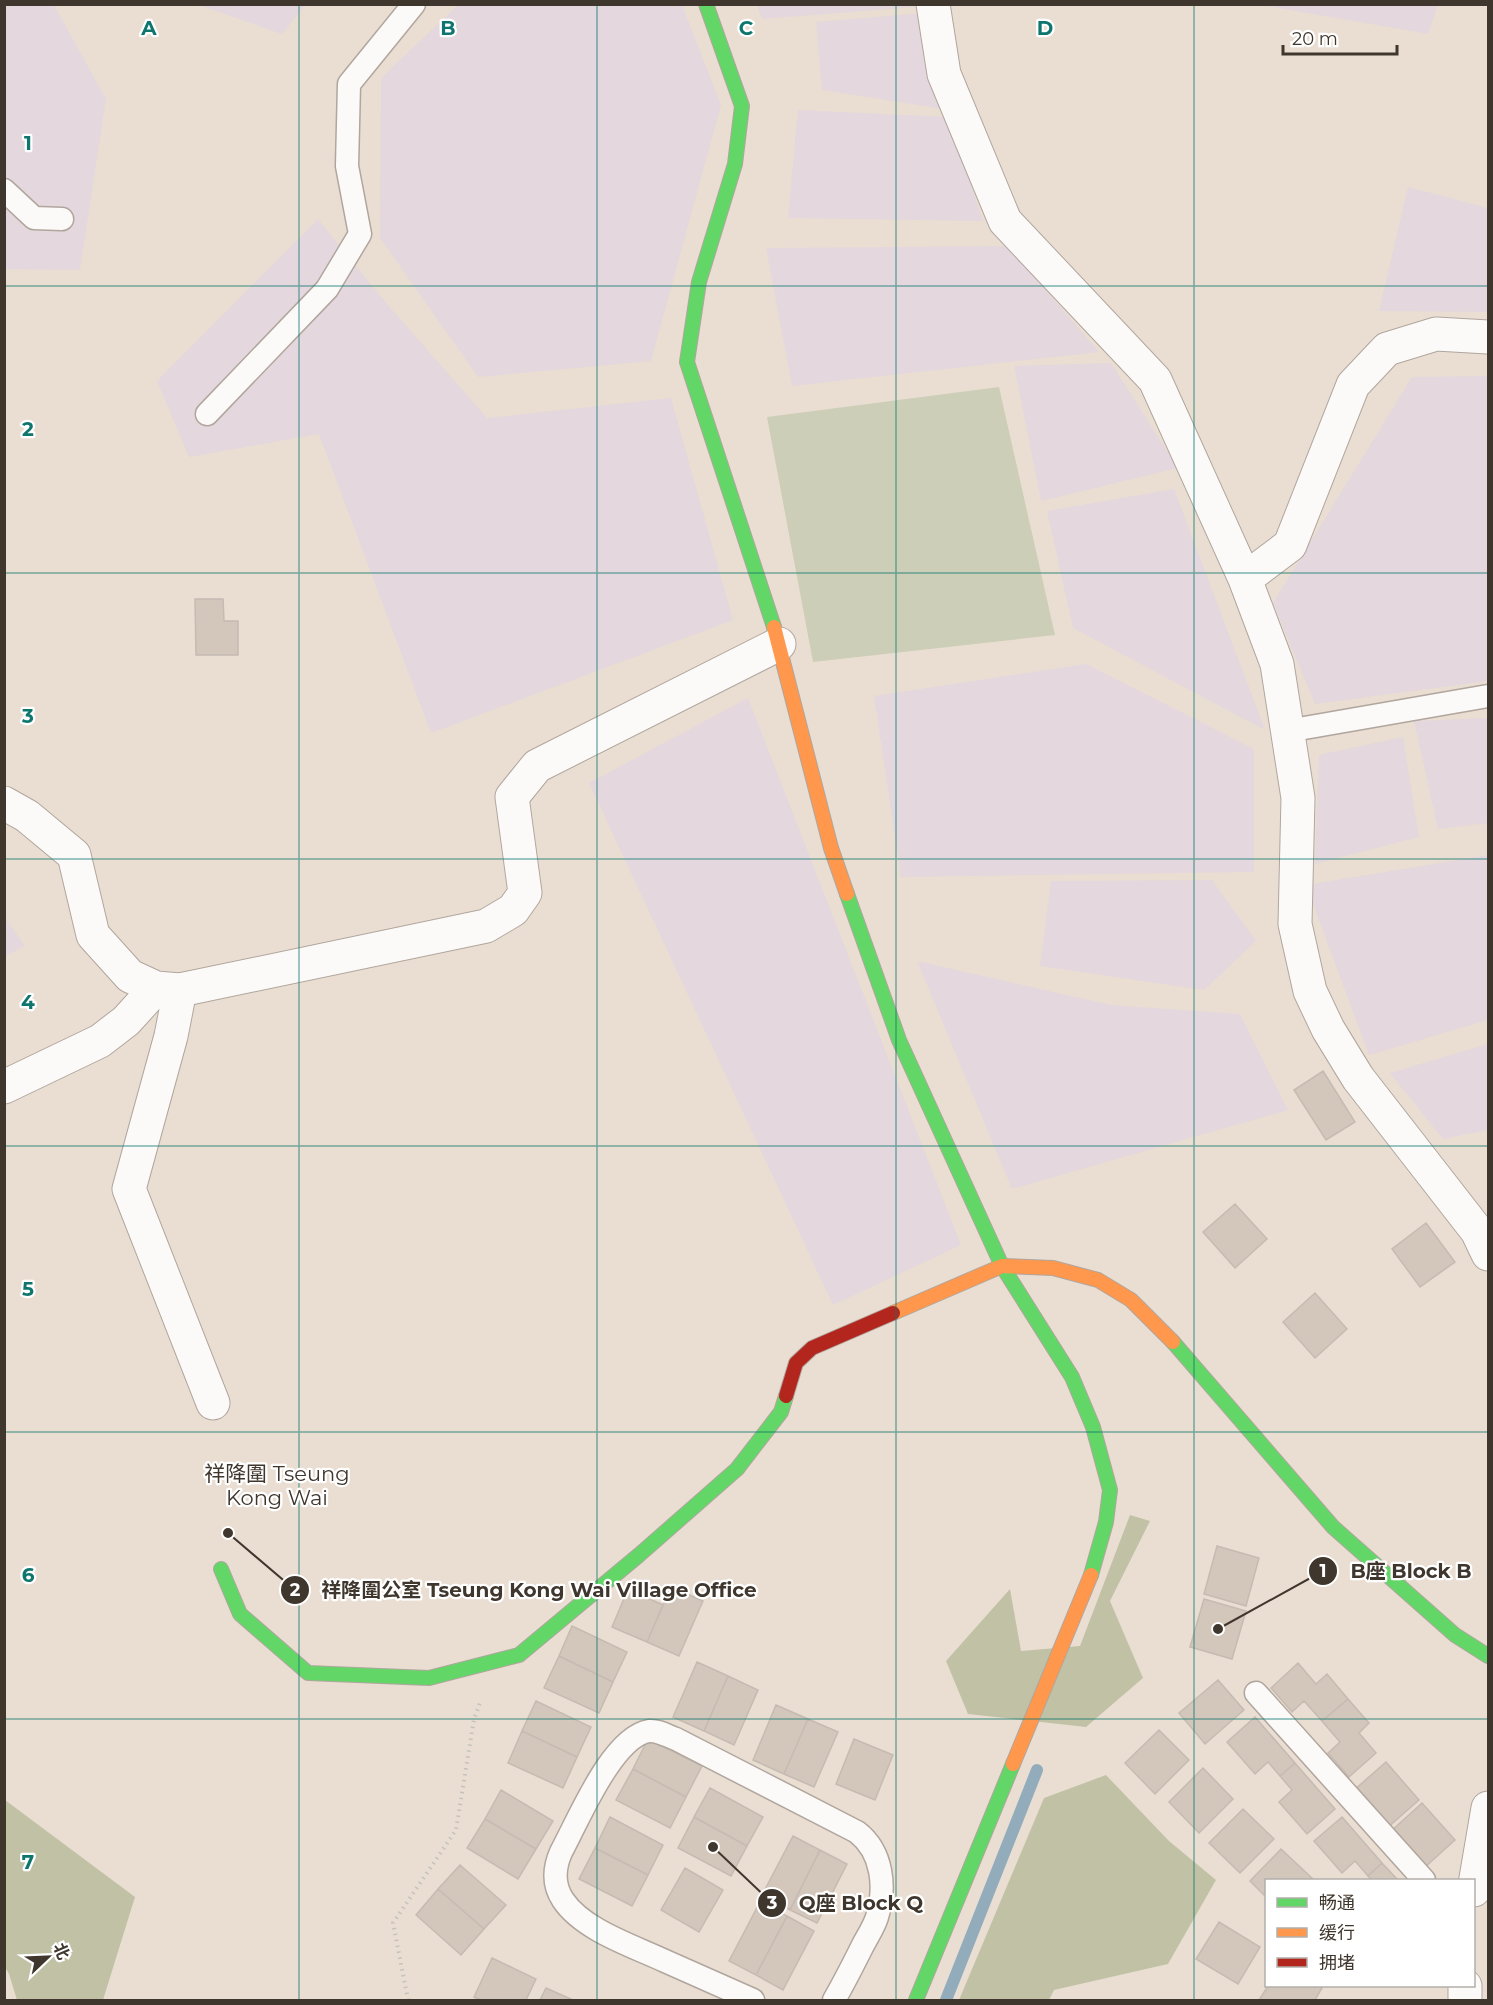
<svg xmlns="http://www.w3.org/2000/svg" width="1493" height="2005" font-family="Montserrat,'Noto Sans SC',sans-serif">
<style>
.industrial{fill:#e4d7dd}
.green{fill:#cdceb8}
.forest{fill:#c1c2a5}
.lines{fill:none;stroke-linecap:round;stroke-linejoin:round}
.stream{stroke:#92acbc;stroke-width:12}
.building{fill:#d3c6bb;stroke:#c5bbb2;stroke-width:1.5}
.lane-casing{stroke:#b0a69e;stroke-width:25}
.street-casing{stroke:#b0a69e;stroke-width:35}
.fast-casing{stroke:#b0a69e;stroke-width:16}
.slow-casing{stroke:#b0a69e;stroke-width:16}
.jam-casing{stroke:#b0a69e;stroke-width:16}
.path{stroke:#c5c2bd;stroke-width:4;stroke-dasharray:1.5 4.5;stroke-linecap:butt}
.lane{stroke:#fcfaf8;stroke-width:22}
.street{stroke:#fcfaf8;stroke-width:33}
.fast{stroke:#63d668;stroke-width:14}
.slow{stroke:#ff974d;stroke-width:14}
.jam{stroke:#b3261e;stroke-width:14}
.grid{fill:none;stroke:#0f766e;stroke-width:1.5;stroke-opacity:0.55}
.labels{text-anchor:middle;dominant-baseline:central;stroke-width:4.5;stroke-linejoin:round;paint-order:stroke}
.quarter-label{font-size:21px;fill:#3f362d;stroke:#fff}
.grid-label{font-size:20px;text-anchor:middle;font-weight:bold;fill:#0f766e;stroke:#fff;stroke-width:4.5;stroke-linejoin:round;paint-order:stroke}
.leader{fill:none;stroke:#3f362d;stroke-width:2}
.callout-dot{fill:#3f362d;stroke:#fff;stroke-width:2}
.mark-label{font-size:18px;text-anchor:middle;font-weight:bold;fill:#fff}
.callout-label{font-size:20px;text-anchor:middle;font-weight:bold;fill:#3f362d;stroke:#fff;stroke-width:4.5;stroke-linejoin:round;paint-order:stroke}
</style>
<rect width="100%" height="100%" fill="#eaded2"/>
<path class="industrial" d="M459 4 682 5 721 105 651 361 478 377 380 238 381 78Z
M5 5H54L106 99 80 270 5 269Z
M199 5H305L282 34Z
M915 5V7L762 19 757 5Z
M1262 5 1438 4V5L1428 34Z
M925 13 943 109 822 90 816 22Z
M798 110 948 117 983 221 788 218Z
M1408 187 1488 208V312L1379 311Z
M318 219 381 297 487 418 671 398 733 620 431 733 319 434 189 457 157 381Z
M1008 246 1099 352 792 386 766 248Z
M1111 363 1178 468 1041 501 1014 366Z
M1488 376V681L1315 704 1273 603 1412 377Z
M1174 489 1265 730 1073 628 1047 511Z
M1086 664 1254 749V872L901 877 874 696Z
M748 698 961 1245 833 1305 589 783Z
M1488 718V823L1438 829 1414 721Z
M1403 737 1419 837 1315 864 1319 755Z
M1488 855V1020L1369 1055 1306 885Z
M1212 880 1256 941 1204 990 1040 966 1051 881Z
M5 918 25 946 5 956 4 918Z
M917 961 1111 1005 1240 1014 1288 1110 1012 1189Z
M1488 1044V1130L1443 1139 1390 1073Z"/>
<path class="green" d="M999 387 1055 635 813 662 767 417Z"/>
<path class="forest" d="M1130 1515 1150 1521 1110 1601 1143 1678 1086 1727 968 1714 946 1661 1010 1589 1021 1651 1080 1646Z
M1106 1775 1169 1841 1216 1880 1168 1964 1054 1990 1049 2000H959L1044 1798Z
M5 1800 135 1897 103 2000H17L9 1974 5 1967Z"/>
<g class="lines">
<path class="stream" d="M946 2000 1037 1770"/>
</g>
<path class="building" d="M195 599H223L224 621H238V655H196Z
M1323 1071 1355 1122 1326 1140 1294 1090Z
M1235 1204 1267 1239 1235 1268 1203 1232Z
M1426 1223 1455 1262 1420 1287 1392 1249Z
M1315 1293 1347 1329 1315 1358 1283 1322Z
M1217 1546 1259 1558 1246 1606 1204 1594Z
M671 1587 703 1601 679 1656 647 1642Z
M628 1589 663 1605 647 1642 612 1627Z
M1204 1599 1246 1611 1232 1659 1190 1647Z
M572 1626 627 1652 613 1682 559 1656Z
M559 1656 613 1682 599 1713 544 1688Z
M697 1662 728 1676 704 1731 673 1717Z
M1298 1663 1316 1684 1327 1674 1348 1699 1322 1721 1304 1701 1292 1712 1271 1688Z
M728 1676 758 1690 734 1745 704 1731Z
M1218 1680 1244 1710 1205 1744 1179 1713Z
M1348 1699 1369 1723 1359 1733 1376 1753 1349 1777 1328 1753 1340 1742 1322 1721Z
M536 1701 591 1727 577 1757 522 1731Z
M776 1705 808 1719 784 1774 753 1760Z
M1255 1717 1295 1763 1280 1776 1268 1762 1255 1774 1227 1742Z
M808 1719 838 1732 814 1787 784 1774Z
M1159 1730 1189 1760 1155 1794 1125 1763Z
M522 1731 577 1757 563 1788 508 1763Z
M648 1739 702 1766 686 1797 633 1769Z
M854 1739 893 1755 875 1800 836 1784Z
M1386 1762 1419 1800 1386 1829 1353 1791Z
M1295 1763 1335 1809 1307 1834 1279 1802 1292 1790 1280 1776Z
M1203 1768 1233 1799 1199 1833 1169 1802Z
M633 1769 686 1797 670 1828 616 1800Z
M710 1788 763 1817 747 1846 694 1817Z
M501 1790 553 1821 536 1849 485 1819Z
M1422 1803 1455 1840 1423 1869 1390 1832Z
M1243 1809 1274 1839 1240 1873 1209 1843Z
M610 1817 663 1845 648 1875 595 1848Z
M694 1817 747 1846 731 1876 678 1848Z
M1342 1817 1382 1863 1368 1876 1355 1861 1342 1873 1314 1841Z
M485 1819 536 1849 518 1879 467 1848Z
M793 1836 820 1850 790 1910 762 1895Z
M595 1848 648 1875 632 1906 579 1879Z
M1281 1849 1314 1880H1266V1897L1250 1881Z
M820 1850 847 1864 817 1923 790 1910Z
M1382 1863 1398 1880H1372L1368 1876Z
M460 1865 506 1905 484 1929 438 1889Z
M685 1868 723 1890 699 1932 661 1910Z
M438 1889 484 1929 461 1955 416 1915Z
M760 1902 787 1916 756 1975 729 1961Z
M787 1916 814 1931 783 1990 756 1975Z
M1219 1922 1260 1947 1238 1984 1196 1959Z
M492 1958 536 1979 526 2000H481L474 1997Z
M1268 1986H1318L1322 1988 1315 2000H1259Z
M546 1988 573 2000H540Z"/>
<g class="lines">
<g class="lane-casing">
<path id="lane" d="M4 190 34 218 62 219
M207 414 327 289 360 234 347 166 349 84 414 4
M1287 731 1488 696
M1256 1693 1424 1880
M753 2000C724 1987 694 1974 665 1961 633 1946 583 1930 563 1900 553 1885 554 1868 561 1852 578 1821 612 1737 649 1731 658 1730 667 1736 676 1739L857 1832C883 1852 886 1888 877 1917 874 1927 867 1937 862 1947 853 1965 844 1983 834 2000"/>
</g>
<g class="street-casing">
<path id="street" d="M933 4 944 74 1005 221 1155 380 1245 579 1277 664 1298 798 1295 924 1310 991 1328 1029 1358 1078 1477 1231 1488 1254
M1245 579 1290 545 1353 385 1387 349 1436 334 1488 337
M4 803 27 816 74 855 93 935 130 976 156 988 180 990 486 926 513 910 525 893 512 797 537 766 779 644
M180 990 171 1036 129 1189 213 1403
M4 1087 100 1041 126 1021 156 988
M1474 1890 1488 1808
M1465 2000V1986"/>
</g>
<g class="fast-casing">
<path id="fast" d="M706 4 742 106 735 164 699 282 687 362 774 627
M847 894 899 1040 1002 1266 1072 1377 1093 1427 1110 1490 1106 1522 1091 1575
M1173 1342 1333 1527 1455 1635 1488 1656
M221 1569 240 1614 308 1673 429 1678 519 1655 639 1555 737 1469 781 1412 786 1396
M916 2000 1013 1764"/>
</g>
<g class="slow-casing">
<path id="slow" d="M774 627 831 848 847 894
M893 1313 1002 1266 1053 1268 1098 1280 1131 1300 1173 1342
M1013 1764 1091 1575"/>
</g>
<g class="jam-casing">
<path id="jam" d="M786 1396 796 1363 812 1348 893 1313"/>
</g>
<path class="path" d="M408 2000 393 1923 456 1830 474 1719 480 1703"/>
<use href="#lane" class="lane"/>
<use href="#street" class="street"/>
<use href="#fast" class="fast"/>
<use href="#slow" class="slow"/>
<use href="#jam" class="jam"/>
</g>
<path class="grid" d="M299 4V2000M597 4V2000M896 4V2000M1194 4V2000M4 286H1488M4 573H1488M4 859H1488M4 1146H1488M4 1432H1488M4 1719H1488"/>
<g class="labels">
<g class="quarter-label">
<text x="277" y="1473">祥降圍 Tseung<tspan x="277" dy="24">Kong Wai</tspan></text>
</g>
</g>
<g class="grid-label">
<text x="149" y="35">A</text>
<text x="448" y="35">B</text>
<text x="746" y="35">C</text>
<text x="1045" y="35">D</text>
<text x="28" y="150">1</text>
<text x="28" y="436">2</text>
<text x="28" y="723">3</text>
<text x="28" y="1009">4</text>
<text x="28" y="1296">5</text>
<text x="28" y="1582">6</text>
<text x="28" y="1869">7</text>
</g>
<path class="leader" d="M1218 1629L1323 1571M228 1533L295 1590M713 1847L772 1903"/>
<g class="callout-dot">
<circle cx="1218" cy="1629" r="6"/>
<circle cx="228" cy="1533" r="6"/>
<circle cx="713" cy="1847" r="6"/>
<circle cx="1323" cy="1571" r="15"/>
<circle cx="295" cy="1590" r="15"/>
<circle cx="772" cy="1903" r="15"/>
</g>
<g class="mark-label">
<text x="1323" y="1577">1</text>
<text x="295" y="1596">2</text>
<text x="772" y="1909">3</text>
</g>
<g class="callout-label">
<text x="1411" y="1578">B座 Block B</text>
<text x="539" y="1597">祥降圍公室 Tseung Kong Wai Village Office</text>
<text x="861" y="1910">Q座 Block Q</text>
</g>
<rect width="1493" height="2005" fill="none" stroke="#3f362d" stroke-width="12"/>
<rect x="1265" y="1879" width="210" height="108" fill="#ffffff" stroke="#b2afab" stroke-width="1.5"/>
<rect x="1277" y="1898" width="30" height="9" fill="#63d668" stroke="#b2afab" stroke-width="1.5"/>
<text x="1319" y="1909" font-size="18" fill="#3f362d">畅通</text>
<rect x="1277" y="1928" width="30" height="9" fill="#ff974d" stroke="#b2afab" stroke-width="1.5"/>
<text x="1319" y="1939" font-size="18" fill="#3f362d">缓行</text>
<rect x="1277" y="1958" width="30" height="9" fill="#b3261e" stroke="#b2afab" stroke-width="1.5"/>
<text x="1319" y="1969" font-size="18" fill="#3f362d">拥堵</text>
<g transform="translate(48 1957) rotate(67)" stroke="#ffffff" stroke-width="4.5" paint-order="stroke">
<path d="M0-4.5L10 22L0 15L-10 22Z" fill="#3f362d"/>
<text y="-9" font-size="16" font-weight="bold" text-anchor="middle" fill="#3f362d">北</text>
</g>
<path d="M1283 45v9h114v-9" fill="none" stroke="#3f362d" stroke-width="3"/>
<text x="1292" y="45" font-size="18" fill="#3f362d" stroke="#ffffff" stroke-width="4.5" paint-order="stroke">20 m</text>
</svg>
